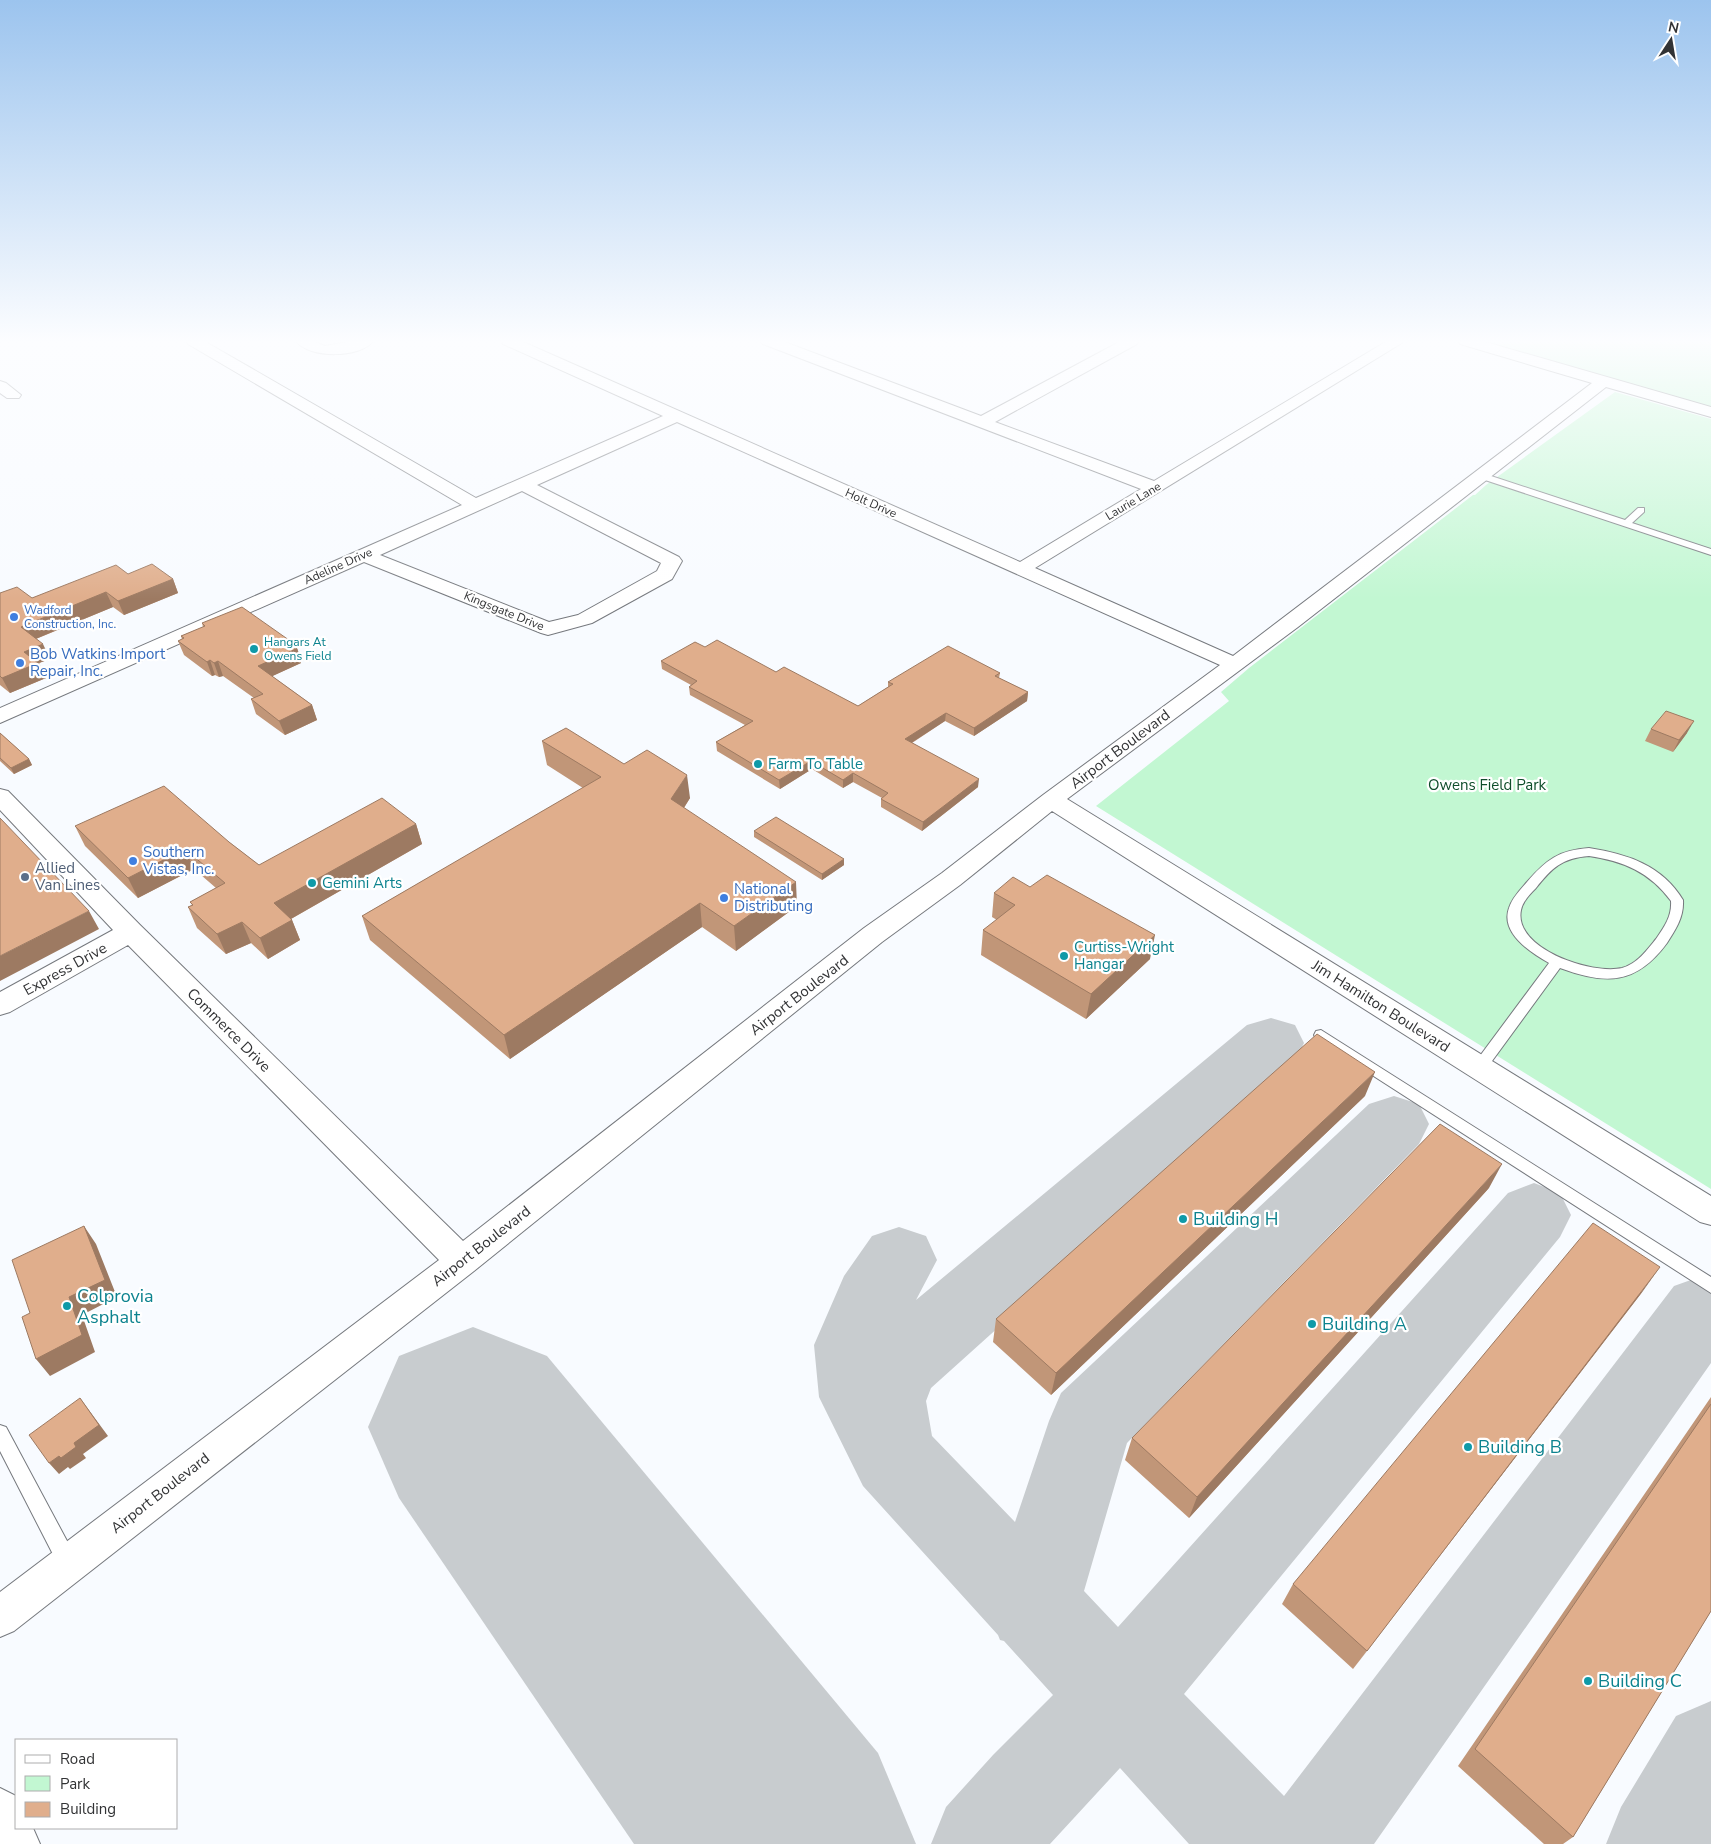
<svg xmlns="http://www.w3.org/2000/svg" width="1711" height="1844" font-family="'Nunito Sans',sans-serif">
<style>
.green{fill:#c2f7d2}
.lines{fill:none;stroke-linecap:round;stroke-linejoin:round}
.taxiway{fill:#c8cccf;fill-rule:evenodd}
.runway{fill:#c8cccf;fill-rule:evenodd}
.service-casing{stroke:#76797e;stroke-width:2}
.minor-casing{stroke:#76797e;stroke-width:2}
.service{fill:#fff;fill-rule:evenodd}
.minor{fill:#fff;fill-rule:evenodd}
.wall{fill:#c19678}
.shaded-wall{fill:#9d7a62}
.building{fill:#e0ae8c;stroke:#9d7a62}
.shop-dot{fill:#3f7fe0;stroke:#fff;stroke-width:2}
.culture-dot{fill:#0f9aa8;stroke:#fff;stroke-width:2}
.service-dot{fill:#5c6f8a;stroke:#fff;stroke-width:2}
.labels{text-anchor:middle;dominant-baseline:central;stroke-width:4.5;stroke-linejoin:round;paint-order:stroke}
.far-street-label{font-size:12px;fill:#323335;stroke:#fff}
.far-shop-label{font-size:12px;fill:#366cbe;stroke:#fff;text-anchor:start}
.far-culture-label{font-size:12px;fill:#0d838f;stroke:#fff;text-anchor:start}
.shop-label{font-size:15px;fill:#366cbe;stroke:#fff;text-anchor:start}
.street-label{font-size:15px;fill:#323335;stroke:#fff}
.culture-label{font-size:15px;fill:#0d838f;stroke:#fff;text-anchor:start}
.park-label{font-size:15px;fill:#0f4d2b;stroke:#fff}
.service-label{font-size:15px;fill:#4e5e75;stroke:#fff;text-anchor:start}
.near-culture-label{font-size:18px;fill:#0d838f;stroke:#fff;text-anchor:start}
</style>
<rect width="100%" height="100%" fill="#f8fbff"/>
<path class="green" d="M1476 341H1711V408Z
M1615 392 1711 419V1189L1096 806 1229 701 1221 692 1249 668 1473 495H1475L1486 485Z"/>
<g class="lines">
<path class="taxiway" d="M1271 1018 1295 1025 1304 1043 1295 1061 931 1388 926 1401 932 1436 1015 1522 1049 1421 1061 1393 1369 1104 1394 1096 1419 1104 1429 1124 1419 1144 1127 1443 1084 1591 1118 1627 1508 1193 1534 1183 1560 1193 1571 1215 1560 1237 1184 1694 1284 1796 1674 1286 1702 1276 1711 1279V1363L1374 1844H1189L1120 1768 1050 1844H931L946 1807 993 1755 1053 1695 1004 1641 1000 1640 998 1635 863 1486 819 1397 814 1345 844 1276 872 1236 899 1227 926 1236 937 1260 916 1300 1247 1025Z
M1711 1701V1844H1606L1621 1807 1676 1716Z"/>
<path class="runway" d="M473 1327 547 1356 878 1753 916 1844H634L399 1498 368 1427 399 1356Z"/>
<g class="service-casing">
<path id="service" d="M1479 474H1485L1625 520 1638 508H1644V512L1632 523 1711 549V555L1479 478Z
M1589 848C1627 854 1662 865 1683 900 1684 917 1676 929 1667 943 1636 985 1606 985 1560 968L1484 1072 1479 1073 1474 1072 1472 1068 1474 1064 1549 963C1531 953 1500 933 1509 908 1512 898 1520 890 1527 882 1546 860 1559 850 1589 848ZM1589 856C1623 861 1650 872 1671 901 1672 916 1665 926 1656 939 1647 950 1637 964 1622 968 1592 975 1513 949 1521 910 1523 901 1530 894 1536 888 1552 868 1562 858 1589 856Z
M1321 1030 1711 1277V1293L1316 1039 1314 1035 1316 1031Z
M0 1425 6 1427 74 1554 76 1561 74 1568 67 1570 60 1568 0 1451Z"/>
</g>
<g class="minor-casing">
<path id="minor" d="M186 341H204L476 498 663 416 503 344 501 341H521L1020 562 1141 489 763 344 761 341H782L981 416 1121 341H1139L1137 344 995 422 1154 481 1387 341H1405L1035 568 1233 656 1592 383 1460 344 1458 341H1482L1711 407V417L1606 387 1298 627 1067 799 1711 1196V1225L1700 1222 1052 811 960 885 882 942 474 1271 14 1631 0 1637V1592L439 1260 128 945 10 1012 0 1015V992L113 930 0 810V789L8 791 140 925 463 1241 864 928 942 873 1043 795 1220 665 677 422 537 485 679 557 682 561 672 579 592 623 548 635 541 633 364 562 0 723V708L462 505 188 344ZM522 491 661 563 657 571 578 615 549 622 380 555Z
M296 341H313L325 346 352 341H373C361 358 309 359 296 341Z
M0 381 6 383 21 395 19 398H7L0 393Z
M0 1788 16 1796V1828H33L40 1844H0Z"/>
</g>
<use href="#service" class="service"/>
<use href="#minor" class="minor"/>
</g>
<path class="wall" d="M128 574 173 579 178 593 124 615 113 607 36 639 50 659 39 663 46 678 10 693 0 685V593L32 598Z
M202 623 296 645 301 660H300L301 663 272 676 312 705 317 720 285 735 256 714 251 699 254 698 223 676 219 677 215 675 212 676 184 655 178 641 182 639 181 636 203 627Z
M705 647 776 672 858 706 888 687V682L1000 673 999 678 1028 692 1027 701 974 736 945 721 912 743 978 787 922 831 881 807V799L882 798 853 782 843 788 812 769 780 789 717 751 716 742 745 725 690 695 689 687 691 685 662 669 661 661Z
M1651 729 1687 733 1673 752 1645 741Z
M0 733 29 759 32 765 14 774 0 761Z
M542 741 624 764 690 798 684 808 797 906 736 951 702 927 510 1059 370 940 362 916 583 788 547 765Z
M416 824 422 844 291 919 292 920 300 940 268 959 251 943 226 954 197 928 188 907 192 905 190 902 216 888 194 869 138 898 85 846 75 826 229 842 259 865Z
M754 831 844 859V865L822 880 754 837Z
M994 893 1150 959 1086 1019 981 955 983 930 997 920 992 917Z
M1365 1096 1051 1395 993 1342 996 1319Z
M1489 1188 1189 1518 1125 1460 1132 1438Z
M1643 1291 1353 1669 1282 1604 1293 1584Z
M1711 1397V1611L1573 1837 1563 1844H1544L1458 1766Z"/>
<path class="shaded-wall" d="M173 579 178 593 124 615 118 601Z
M106 592 113 607 28 642 21 627Z
M43 644 50 659 39 663 46 678 10 693 2 678 24 652Z
M296 645 301 660H300L301 663 264 680 258 666Z
M210 660 215 675 212 676 207 662Z
M218 661 223 676 219 677 214 663Z
M1028 692 1027 701 974 736V728Z
M312 705 317 720 285 735 279 721Z
M946 713 945 721 905 747V739Z
M1694 721 1687 733 1673 752 1679 740Z
M29 759 32 765 14 774 11 768Z
M811 761 812 769 780 789 779 780Z
M853 773V782L843 788V780Z
M687 775 690 798 674 823 671 799Z
M979 779 978 787 922 831 923 822Z
M416 824 422 844 282 924 274 903Z
M185 849 194 869 138 898 128 878Z
M844 859V865L822 880V874Z
M796 882 797 906 736 951 734 926Z
M700 903 702 927 510 1059 504 1035Z
M89 911 99 929 0 981V956Z
M292 920 300 940 268 959 260 938Z
M242 922 251 943 226 954 217 934Z
M1155 935 1150 959 1086 1019 1091 994Z
M1375 1072 1365 1096 1051 1395 1056 1373Z
M1502 1164 1489 1188 1189 1518 1197 1497Z
M84 1226 96 1244 117 1297 82 1315 95 1352 50 1376 36 1359 69 1297Z
M1660 1267 1643 1291 1353 1669 1367 1651Z
M80 1398 108 1436 83 1454 86 1458 70 1469 68 1467 59 1474 49 1463 74 1443Z"/>
<path class="building" d="M152 564 173 579 118 601 106 592 21 627 43 644 24 652 38 663 2 678 0 676V593L17 587 32 598 116 565 128 574Z
M242 607 296 645 293 647 296 649 258 666 312 705 279 721 251 699 263 694 218 661 214 663 210 660 207 662 178 641 184 638 181 636 205 626 202 623Z
M717 640 776 672 784 667 858 706 893 684 888 682 948 646 1000 673 995 676 1028 692 974 728 946 713 905 739 979 779 923 822 881 799 888 793 853 773 843 780 811 761 779 780 716 742 753 721 689 687 697 681 661 661 695 642 705 647Z
M1666 711 1694 721 1679 740 1651 729Z
M566 728 624 764 647 750 687 775 671 799 796 882 734 926 700 903 504 1035 362 916 601 777 542 741Z
M0 733 29 759 11 768 0 758Z
M164 786 229 842 259 865 382 798 416 824 274 903 292 920 260 938 242 922 217 934 188 907 193 905 190 902 225 883 185 849 128 878 75 826Z
M776 817 844 859 822 874 754 831Z
M0 818 89 911 0 956Z
M1047 875 1155 935 1091 994 983 930 1015 905 994 893 1013 877 1030 887Z
M1317 1034 1375 1072 1056 1373 996 1319Z
M1440 1124 1502 1164 1197 1497 1132 1438Z
M1593 1223 1660 1267 1367 1651 1293 1584Z
M84 1226 105 1280 69 1297 82 1335 36 1359 22 1317 30 1313 12 1260Z
M80 1398 99 1425 74 1443 76 1447 61 1458 59 1456 49 1463 29 1435Z
M1711 1404V1611L1573 1837 1475 1749Z"/>
<linearGradient id="sky" x2="0" y2="1"><stop stop-color="#9cc4ee"/><stop offset="0.57" stop-color="#fcfdff"/><stop offset="1" stop-color="#fcfdff" stop-opacity="0"/></linearGradient>
<rect width="1711" height="599" fill="url(#sky)"/>
<g class="shop-dot">
<circle cx="14" cy="617" r="5"/>
<circle cx="20" cy="663" r="5"/>
<circle cx="133" cy="861" r="5"/>
<circle cx="724" cy="898" r="5"/>
</g>
<g class="culture-dot">
<circle cx="254" cy="649" r="5"/>
<circle cx="758" cy="764" r="5"/>
<circle cx="312" cy="883" r="5"/>
<circle cx="1064" cy="956" r="5"/>
<circle cx="1183" cy="1219" r="5"/>
<circle cx="67" cy="1306" r="5"/>
<circle cx="1312" cy="1324" r="5"/>
<circle cx="1468" cy="1447" r="5"/>
<circle cx="1588" cy="1681" r="5"/>
</g>
<circle class="service-dot" cx="25" cy="877" r="5"/>
<g class="labels">
<g class="far-street-label">
<text transform="translate(1133 501) rotate(-31)">Laurie Lane</text>
<text transform="translate(871 503) rotate(24)">Holt Drive</text>
<text transform="translate(338 566) rotate(-24)">Adeline Drive</text>
<text transform="translate(504 611) rotate(22)">Kingsgate Drive</text>
</g>
<g class="far-shop-label">
<text x="24" y="610">Wadford<tspan x="24" dy="14">Construction, Inc.</tspan></text>
</g>
<g class="far-culture-label">
<text x="264" y="642">Hangars At<tspan x="264" dy="14">Owens Field</tspan></text>
</g>
<g class="shop-label">
<text x="30" y="654">Bob Watkins Import<tspan x="30" dy="17">Repair, Inc.</tspan></text>
<text x="143" y="852">Southern<tspan x="143" dy="17">Vistas, Inc.</tspan></text>
<text x="734" y="889">National<tspan x="734" dy="17">Distributing</tspan></text>
</g>
<g class="street-label">
<text transform="translate(1120 749) rotate(-37)">Airport Boulevard</text>
<text transform="translate(65 969) rotate(-29)">Express Drive</text>
<text transform="translate(799 995) rotate(-38)">Airport Boulevard</text>
<text transform="translate(1381 1006) rotate(32)">Jim Hamilton Boulevard</text>
<text transform="translate(229 1030) rotate(45)">Commerce Drive</text>
<text transform="translate(481 1246) rotate(-38)">Airport Boulevard</text>
<text transform="translate(160 1493) rotate(-38)">Airport Boulevard</text>
</g>
<g class="culture-label">
<text x="768" y="764">Farm To Table</text>
<text x="322" y="883">Gemini Arts</text>
<text x="1074" y="947">Curtiss-Wright<tspan x="1074" dy="17">Hangar</tspan></text>
</g>
<g class="park-label">
<text x="1487" y="785">Owens Field Park</text>
</g>
<g class="service-label">
<text x="35" y="868">Allied<tspan x="35" dy="17">Van Lines</tspan></text>
</g>
<g class="near-culture-label">
<text x="1193" y="1219">Building H</text>
<text x="77" y="1296">Colprovia<tspan x="77" dy="21">Asphalt</tspan></text>
<text x="1322" y="1324">Building A</text>
<text x="1478" y="1447">Building B</text>
<text x="1598" y="1681">Building C</text>
</g>
</g>
<rect x="15" y="1739" width="162" height="90" fill="#ffffff" stroke="#adadae"/>
<rect x="25" y="1755" width="25" height="8" fill="#ffffff" stroke="#adadae"/>
<text x="60" y="1764" font-size="15" fill="#323335">Road</text>
<rect x="25" y="1776" width="25" height="15" fill="#c2f7d2" stroke="#adadae"/>
<text x="60" y="1789" font-size="15" fill="#323335">Park</text>
<rect x="25" y="1802" width="25" height="15" fill="#e0ae8c" stroke="#adadae"/>
<text x="60" y="1814" font-size="15" fill="#323335">Building</text>
<g transform="translate(1671 40) rotate(12)" stroke="#ffffff" stroke-width="4" paint-order="stroke">
<path d="M0-4L9 19L0 12L-9 19Z" fill="#323335"/>
<text y="-8" font-size="14" font-weight="bold" text-anchor="middle" fill="#323335">N</text>
</g>
</svg>
